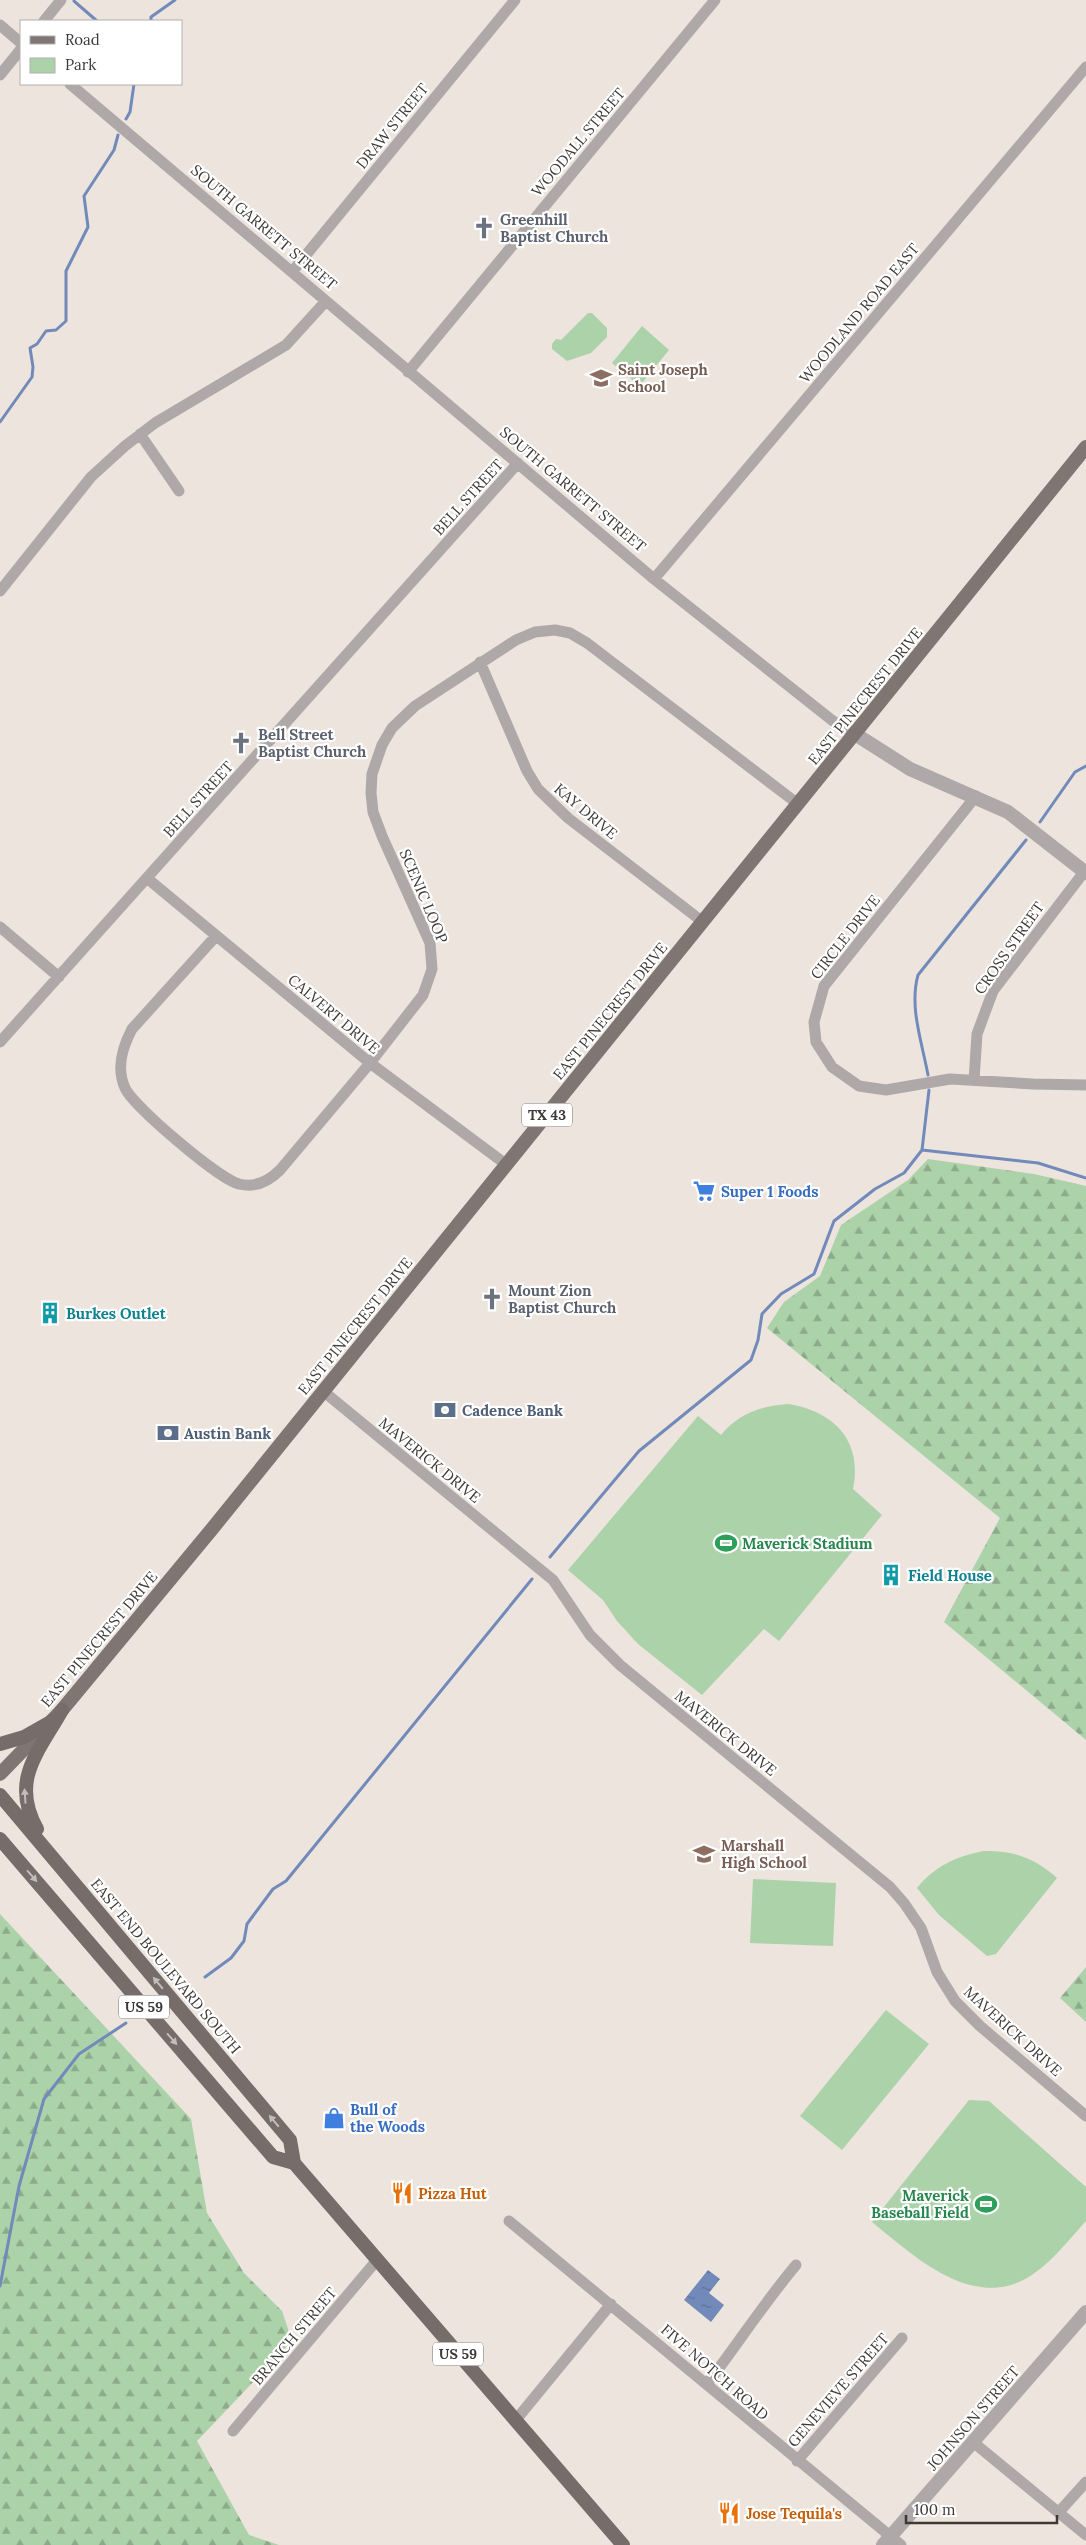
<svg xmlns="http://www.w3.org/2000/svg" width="1086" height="2545" font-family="Lora,serif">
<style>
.forest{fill:url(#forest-firs)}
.park{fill:#acd2a9}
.water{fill:url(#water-ripples)}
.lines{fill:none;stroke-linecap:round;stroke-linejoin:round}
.stream{stroke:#718aba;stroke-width:3}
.minor{stroke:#aea9a8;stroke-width:11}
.tertiary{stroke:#aea9a8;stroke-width:14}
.primary{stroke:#7f7674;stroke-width:14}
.trunk{stroke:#766d6b;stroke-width:14}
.oneway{fill:#c1bdbc}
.labels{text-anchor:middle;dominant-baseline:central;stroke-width:4.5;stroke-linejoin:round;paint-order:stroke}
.shield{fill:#fff;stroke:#767473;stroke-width:1}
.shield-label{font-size:14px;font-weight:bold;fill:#3c3937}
.street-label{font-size:15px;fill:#3c3937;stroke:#fff}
.worship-label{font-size:15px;font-weight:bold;fill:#5b616d;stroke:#fff;text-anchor:start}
.education-label{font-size:15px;font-weight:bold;fill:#785e54;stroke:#fff;text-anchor:start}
.shop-label{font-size:15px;font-weight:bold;fill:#366cbe;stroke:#fff;text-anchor:start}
.culture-label{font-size:15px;font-weight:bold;fill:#0d838f;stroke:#fff;text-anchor:start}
.service-label{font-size:15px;font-weight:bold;fill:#4e5e75;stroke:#fff;text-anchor:start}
.leisure-label{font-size:15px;font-weight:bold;fill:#27864d;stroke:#fff;text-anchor:start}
.food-label{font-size:15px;font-weight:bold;fill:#c56008;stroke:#fff;text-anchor:start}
</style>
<defs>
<pattern id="forest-firs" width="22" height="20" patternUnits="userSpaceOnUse" patternTransform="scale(1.25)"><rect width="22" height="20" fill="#acd2a9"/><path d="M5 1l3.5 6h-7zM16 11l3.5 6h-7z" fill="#8dab8a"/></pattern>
<pattern id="water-ripples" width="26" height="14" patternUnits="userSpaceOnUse" patternTransform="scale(1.25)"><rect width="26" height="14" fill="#718aba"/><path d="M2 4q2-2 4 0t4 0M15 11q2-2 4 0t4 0" fill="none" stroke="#5e7298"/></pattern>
</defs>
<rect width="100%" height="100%" fill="#ece4dd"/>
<path class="forest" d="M928 1159 1034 1174 1086 1186V1740L944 1622 1000 1518 767 1328 784 1302 820 1276 841 1225 908 1180Z
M0 1914 191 2119 207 2213 244 2273 282 2311 292 2341 197 2441 249 2535 279 2545H0Z
M1086 1967V2022L1060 1998Z"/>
<path class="park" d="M588 313H592L607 328V337L591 353 567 361 552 349V344L556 339 561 340Z
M642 326 669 350 642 383 637 380 635 382 612 363Z
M788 1404C834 1411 863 1441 853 1489L882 1515 779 1641 764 1629 702 1695 638 1644 617 1621 603 1600 568 1570 698 1416 721 1435C738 1414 761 1406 788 1404Z
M983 1851C1012 1850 1035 1858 1057 1878L996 1954 987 1956 939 1915 917 1888C935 1866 955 1857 983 1851Z
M753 1879 836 1883 833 1946 750 1943Z
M886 2010 929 2044 842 2150 800 2116Z
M969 2100 989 2101 1086 2187V2221C1066 2243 1043 2274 1014 2284 962 2302 909 2252 872 2222Z"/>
<path class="water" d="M708 2270 720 2279 709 2293 724 2305 711 2322 684 2300Z"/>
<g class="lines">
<path class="stream" d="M74 1 97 21
M151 21V17L175 0
M126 119 130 112 134 84
M0 422 32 377 33 367 30 348 37 344 46 331 56 330 66 321V271L88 227 84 196 114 150 118 135
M1040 822 1075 772 1086 766
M928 1075C922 1042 909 1007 918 975L1026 840
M922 1150 929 1090
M550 1557 639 1451 751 1360 758 1340 762 1314 781 1294 814 1274 834 1221 875 1189 904 1173 922 1150 1038 1163 1086 1178
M205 1977 231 1958 244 1941 247 1924 273 1889 286 1881 532 1579
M0 2286 19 2186 44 2099 79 2054 126 2023"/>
<path class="minor" d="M44 21 61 0
M0 25 21 43
M0 75 21 49
M70 84 654 579 833 721 855 734
M292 272 515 0
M408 372 715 0
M140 434 179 491
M654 579 1086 67
M0 591 91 477 125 446 155 423 286 345 326 301
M480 662 527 771 538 789 568 818 703 922
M976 796 824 986 814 1022 816 1042 832 1067 859 1086 886 1090 950 1079 1033 1084 1086 1085
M148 879 370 1063 507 1165
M0 927 59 977
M216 936 132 1029C122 1048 116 1068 125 1088 133 1106 220 1180 239 1184 255 1188 269 1181 280 1170L370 1063 423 995 432 969 430 943 382 836 373 812 371 793 372 774 382 745 392 728 415 706 516 640 535 632 555 630 570 633 587 643 798 804
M0 1042 518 463
M974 1080 977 1034 993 991 1084 872
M323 1391 553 1580 590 1635 620 1665 890 1887 904 1903 921 1928 937 1972 955 2001 980 2026 1086 2116
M509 2221 901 2545
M707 2384C737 2345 764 2303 796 2265
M515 2421 611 2304
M233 2431 377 2260
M973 2442 1086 2535
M797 2461 902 2338
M1059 2512 1086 2482"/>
<path class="tertiary" d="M855 734 910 769 1008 812 1086 873
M883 2545 1086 2312"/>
<path class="primary" d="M0 1774 62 1710 212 1529 1086 447"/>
<path class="trunk" d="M0 1744 24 1737 54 1720
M0 1795 290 2140 294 2163 623 2545
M37 1829C10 1780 38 1753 62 1710
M0 1839 273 2157 294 2163"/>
</g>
<defs><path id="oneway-solid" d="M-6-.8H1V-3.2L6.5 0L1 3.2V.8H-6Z" transform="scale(1.25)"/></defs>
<g class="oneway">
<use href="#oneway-solid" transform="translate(25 1796) rotate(-94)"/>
<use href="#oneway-solid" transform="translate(32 1876) rotate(49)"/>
<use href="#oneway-solid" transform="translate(158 1983) rotate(-130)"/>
<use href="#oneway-solid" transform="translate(172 2039) rotate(49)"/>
<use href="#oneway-solid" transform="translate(274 2121) rotate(-130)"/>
</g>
<defs>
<g id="church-bare" transform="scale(1.725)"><path d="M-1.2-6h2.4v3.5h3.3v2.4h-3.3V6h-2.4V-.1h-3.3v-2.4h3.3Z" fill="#6b7280" stroke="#fff" stroke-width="2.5" paint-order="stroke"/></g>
<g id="school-bare" transform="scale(1.725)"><path d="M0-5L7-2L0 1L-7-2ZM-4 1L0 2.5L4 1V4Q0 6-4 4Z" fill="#8d6e63" stroke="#fff" stroke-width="2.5" paint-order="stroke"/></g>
<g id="supermarket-bare" transform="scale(1.725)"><path d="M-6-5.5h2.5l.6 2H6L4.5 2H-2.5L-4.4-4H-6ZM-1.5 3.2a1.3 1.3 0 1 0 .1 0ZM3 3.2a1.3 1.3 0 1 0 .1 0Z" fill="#3f7fe0" stroke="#fff" stroke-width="2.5" paint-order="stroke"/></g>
<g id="building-bare" transform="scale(1.725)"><path d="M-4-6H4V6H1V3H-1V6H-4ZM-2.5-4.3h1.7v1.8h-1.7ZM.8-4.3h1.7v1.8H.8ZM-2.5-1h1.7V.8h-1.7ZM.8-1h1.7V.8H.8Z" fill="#0f9aa8" stroke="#fff" stroke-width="2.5" paint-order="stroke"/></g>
<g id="bank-bare" transform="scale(1.725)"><path d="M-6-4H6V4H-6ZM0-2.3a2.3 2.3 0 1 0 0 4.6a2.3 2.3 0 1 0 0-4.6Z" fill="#5c6f8a" stroke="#fff" stroke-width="2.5" paint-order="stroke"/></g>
<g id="stadium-bare" transform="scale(1.725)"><path d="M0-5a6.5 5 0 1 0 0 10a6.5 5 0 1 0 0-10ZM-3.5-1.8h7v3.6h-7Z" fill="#2e9e5b" stroke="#fff" stroke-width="2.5" paint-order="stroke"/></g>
<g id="shop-bare" transform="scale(1.725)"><path d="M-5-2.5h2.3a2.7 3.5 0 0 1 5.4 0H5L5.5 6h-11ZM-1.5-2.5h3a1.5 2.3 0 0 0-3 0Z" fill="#3f7fe0" stroke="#fff" stroke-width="2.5" paint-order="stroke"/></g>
<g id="restaurant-bare" transform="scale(1.725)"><path d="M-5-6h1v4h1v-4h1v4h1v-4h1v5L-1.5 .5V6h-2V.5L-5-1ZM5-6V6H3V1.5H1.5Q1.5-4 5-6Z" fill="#e8710a" stroke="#fff" stroke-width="2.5" paint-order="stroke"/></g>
</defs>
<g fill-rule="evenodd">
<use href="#church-bare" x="484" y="228"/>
<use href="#school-bare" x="601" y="378"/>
<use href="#church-bare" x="241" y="743"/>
<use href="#supermarket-bare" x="704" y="1191"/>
<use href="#church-bare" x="492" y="1299"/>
<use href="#building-bare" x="50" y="1313"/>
<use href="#bank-bare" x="445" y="1410"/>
<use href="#bank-bare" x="168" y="1433"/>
<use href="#stadium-bare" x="726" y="1543"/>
<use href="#building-bare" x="891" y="1575"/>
<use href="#school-bare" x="704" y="1854"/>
<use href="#shop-bare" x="334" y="2118"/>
<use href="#restaurant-bare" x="402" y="2193"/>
<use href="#stadium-bare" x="986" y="2204"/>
<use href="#restaurant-bare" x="729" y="2513"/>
</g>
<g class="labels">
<g class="shield">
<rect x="522" y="1103.5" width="50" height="23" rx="4"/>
<rect x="119" y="1995.5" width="50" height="23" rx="4"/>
<rect x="433" y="2342.5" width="50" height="23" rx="4"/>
</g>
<g class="shield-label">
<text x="547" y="1115">TX 43</text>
<text x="144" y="2007">US 59</text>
<text x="458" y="2354">US 59</text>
</g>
<g class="street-label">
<text transform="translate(392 126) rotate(-51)">DRAW STREET</text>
<text transform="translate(578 142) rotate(-50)">WOODALL STREET</text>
<text transform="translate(264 227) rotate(40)">SOUTH GARRETT STREET</text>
<text transform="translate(859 313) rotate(-50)">WOODLAND ROAD EAST</text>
<text transform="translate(573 489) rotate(40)">SOUTH GARRETT STREET</text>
<text transform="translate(468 497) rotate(-48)">BELL STREET</text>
<text transform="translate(865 696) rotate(-51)">EAST PINECREST DRIVE</text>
<text transform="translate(198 799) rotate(-48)">BELL STREET</text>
<text transform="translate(586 811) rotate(40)">KAY DRIVE</text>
<text transform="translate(424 896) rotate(67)">SCENIC LOOP</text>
<text transform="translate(845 937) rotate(-52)">CIRCLE DRIVE</text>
<text transform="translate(1009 948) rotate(-55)">CROSS STREET</text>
<text transform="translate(610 1011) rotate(-51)">EAST PINECREST DRIVE</text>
<text transform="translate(334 1014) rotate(40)">CALVERT DRIVE</text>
<text transform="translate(355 1326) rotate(-51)">EAST PINECREST DRIVE</text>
<text transform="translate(430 1460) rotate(39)">MAVERICK DRIVE</text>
<text transform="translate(99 1639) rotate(-50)">EAST PINECREST DRIVE</text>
<text transform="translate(726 1733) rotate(39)">MAVERICK DRIVE</text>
<text transform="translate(166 1966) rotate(50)">EAST END BOULEVARD SOUTH</text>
<text transform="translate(1013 2031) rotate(42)">MAVERICK DRIVE</text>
<text transform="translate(294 2336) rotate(-50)">BRANCH STREET</text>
<text transform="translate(715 2372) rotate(41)">FIVE NOTCH ROAD</text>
<text transform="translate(838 2390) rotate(-49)">GENEVIEVE STREET</text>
<text transform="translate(973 2418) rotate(-49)">JOHNSON STREET</text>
</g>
<g class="worship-label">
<text x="500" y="219">Greenhill<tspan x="500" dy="17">Baptist Church</tspan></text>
<text x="258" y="734">Bell Street<tspan x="258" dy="17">Baptist Church</tspan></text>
<text x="508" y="1290">Mount Zion<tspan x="508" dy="17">Baptist Church</tspan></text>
</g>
<g class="education-label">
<text x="618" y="369">Saint Joseph<tspan x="618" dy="17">School</tspan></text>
<text x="721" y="1845">Marshall<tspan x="721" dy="17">High School</tspan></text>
</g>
<g class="shop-label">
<text x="721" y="1191">Super 1 Foods</text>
<text x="350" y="2109">Bull of<tspan x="350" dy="17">the Woods</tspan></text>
</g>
<g class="culture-label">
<text x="66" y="1313">Burkes Outlet</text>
<text x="908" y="1575">Field House</text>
</g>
<g class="service-label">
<text x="462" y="1410">Cadence Bank</text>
<text x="184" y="1433">Austin Bank</text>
</g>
<g class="leisure-label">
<text x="742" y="1543">Maverick Stadium</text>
<text x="969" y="2195" text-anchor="end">Maverick<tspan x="969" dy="17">Baseball Field</tspan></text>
</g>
<g class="food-label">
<text x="418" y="2193">Pizza Hut</text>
<text x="746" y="2513">Jose Tequila's</text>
</g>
</g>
<rect x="20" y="20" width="162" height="65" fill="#ffffff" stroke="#b1b0af"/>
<rect x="30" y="36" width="25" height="8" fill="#7f7674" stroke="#b1b0af"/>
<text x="65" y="45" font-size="15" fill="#3c3937">Road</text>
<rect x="30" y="58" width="25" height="15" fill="#acd2a9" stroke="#b1b0af"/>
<text x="65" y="70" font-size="15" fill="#3c3937">Park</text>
<path d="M906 2515v8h151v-8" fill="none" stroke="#3c3937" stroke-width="2.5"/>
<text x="914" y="2515" font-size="15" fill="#3c3937" stroke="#ffffff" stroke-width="4" paint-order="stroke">100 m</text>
</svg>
